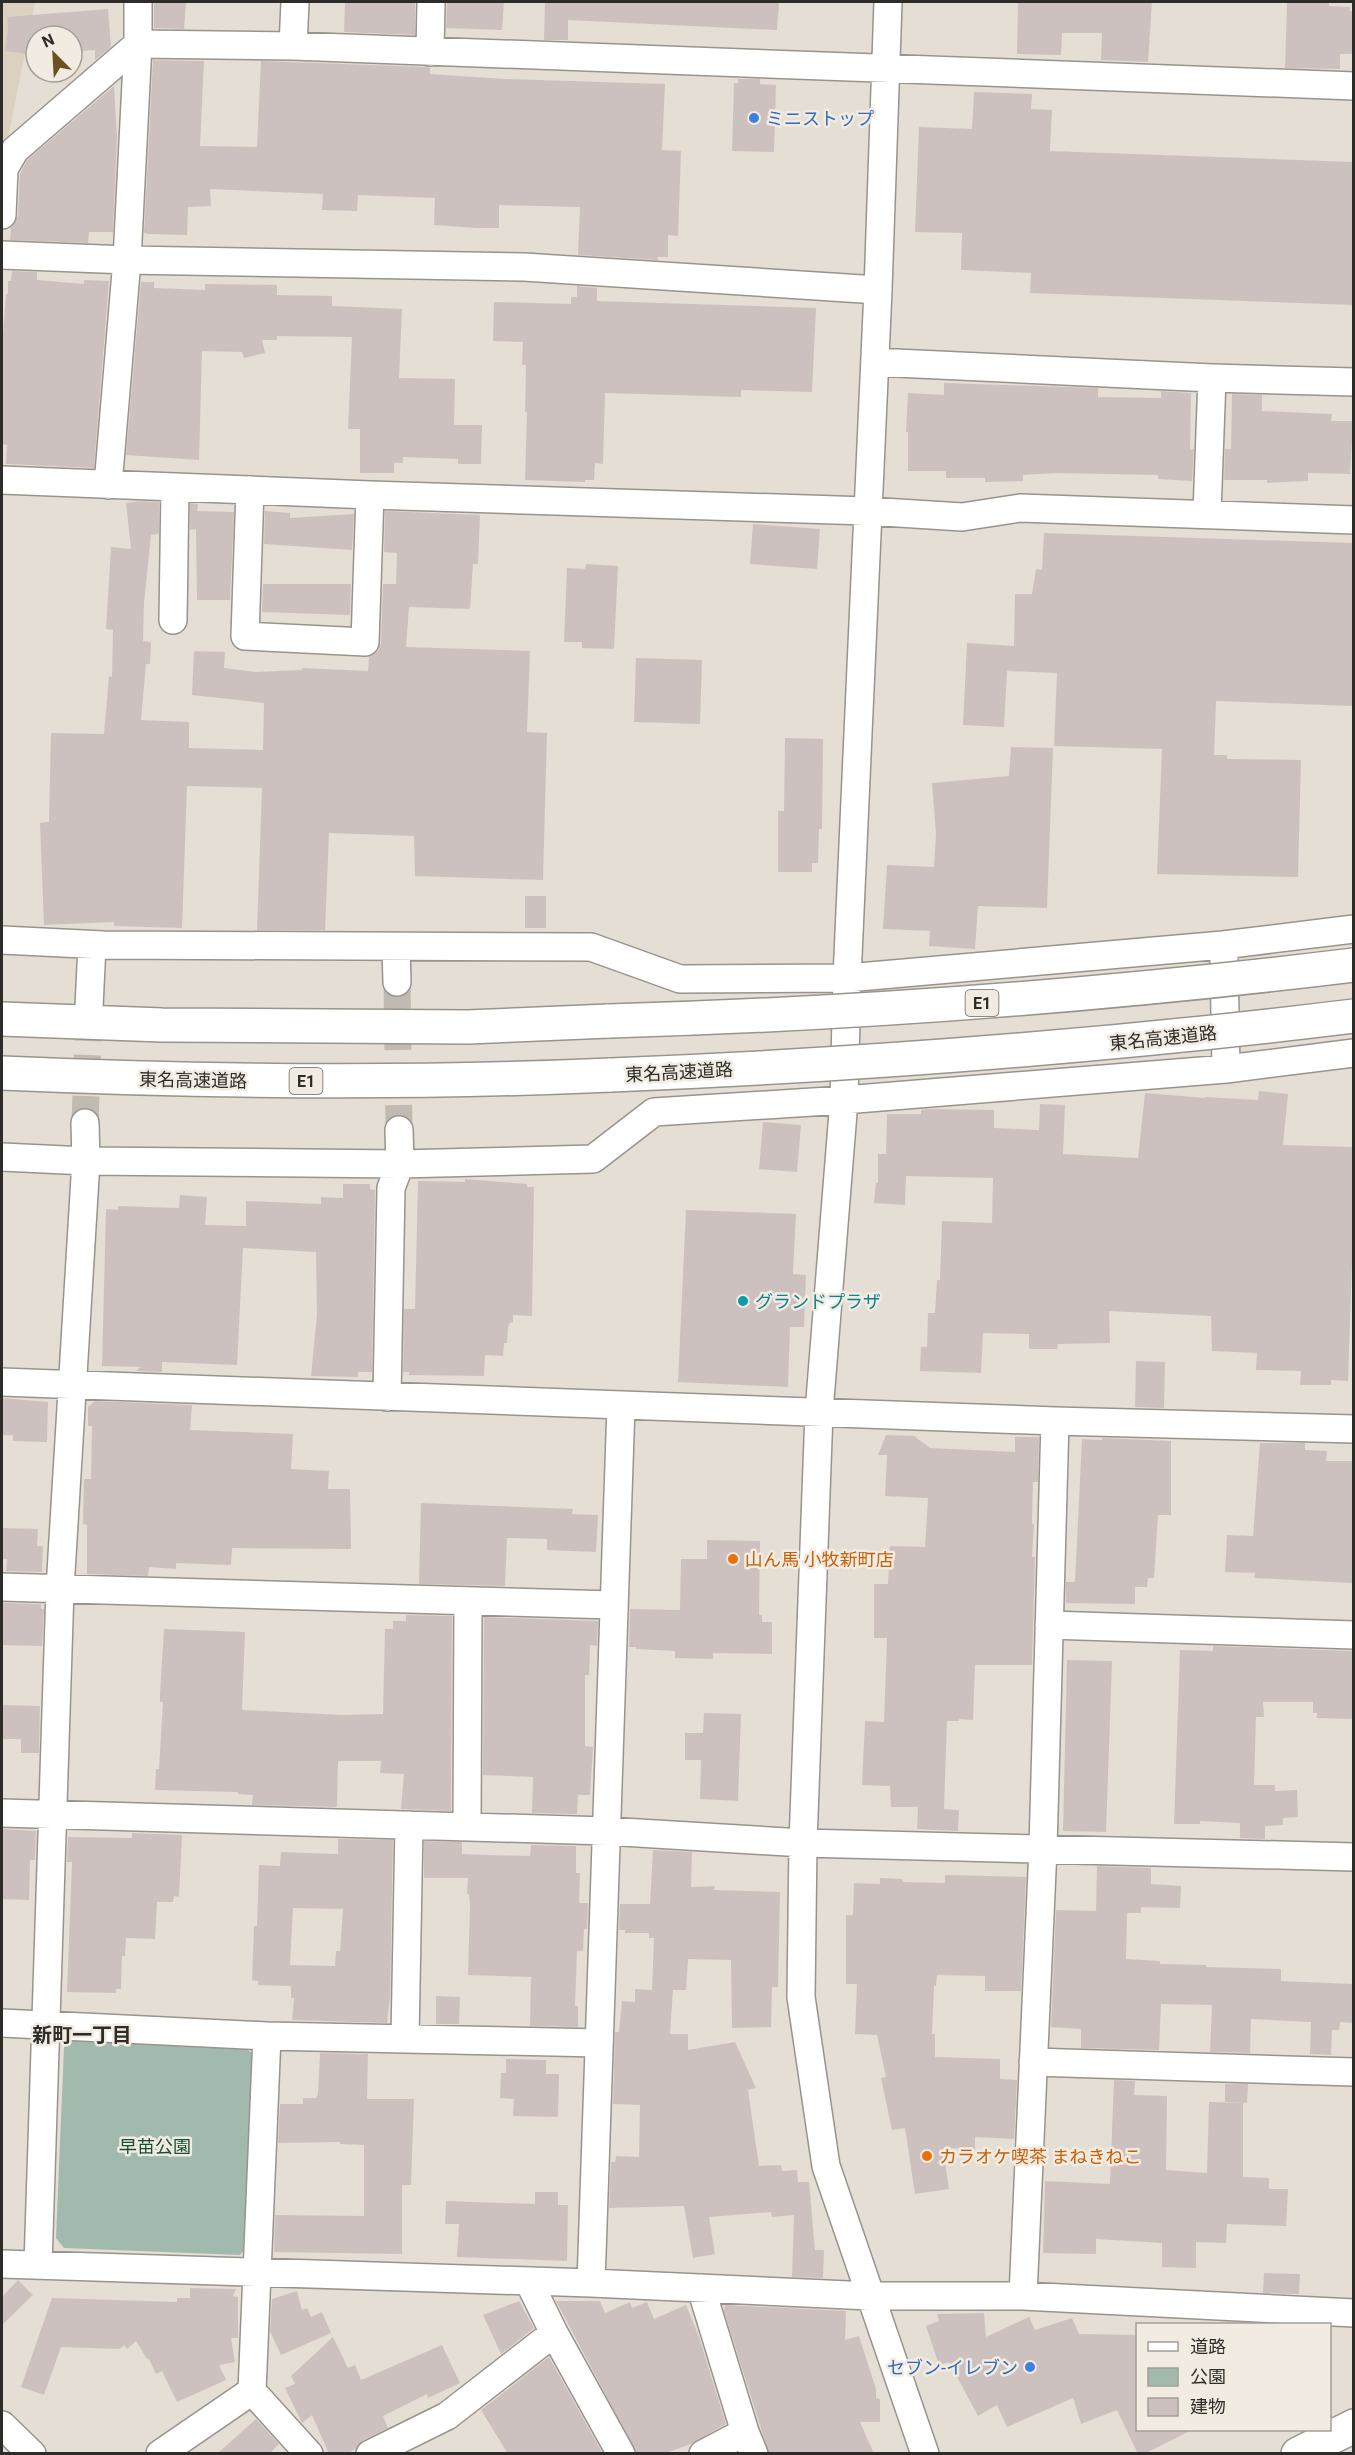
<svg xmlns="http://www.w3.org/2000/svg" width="1355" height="2455" font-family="Roboto,'Noto Sans JP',sans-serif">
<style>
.built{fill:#dbd1c1}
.green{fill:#a1baad}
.building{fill:#cdc1c0;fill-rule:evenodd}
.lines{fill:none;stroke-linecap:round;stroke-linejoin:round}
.minor-tunnel{stroke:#c0bab3;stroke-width:27;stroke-dasharray:27 14;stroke-linecap:butt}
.minor-casing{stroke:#99948b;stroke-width:30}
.highway-casing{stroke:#99948b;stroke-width:36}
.minor{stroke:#fff;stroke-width:27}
.highway{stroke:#fff;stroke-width:33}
.highway-bridge-casing{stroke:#99948b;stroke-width:36;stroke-linecap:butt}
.highway-bridge{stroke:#fff;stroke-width:33}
.shop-dot{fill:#3f7fe0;stroke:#f1ebe2;stroke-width:2}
.culture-dot{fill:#0f9aa8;stroke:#f1ebe2;stroke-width:2}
.food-dot{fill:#e8710a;stroke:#f1ebe2;stroke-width:2}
.labels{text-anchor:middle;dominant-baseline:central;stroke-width:5;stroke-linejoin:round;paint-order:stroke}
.shield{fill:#f1ebe2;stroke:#686560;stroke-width:1.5}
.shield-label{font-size:16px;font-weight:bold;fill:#2e2c29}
.shop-label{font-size:18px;fill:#366cbe;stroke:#f1ebe2;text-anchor:start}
.street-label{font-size:18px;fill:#2e2c29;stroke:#f1ebe2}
.culture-label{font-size:18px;fill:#0d838f;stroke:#f1ebe2;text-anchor:start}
.food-label{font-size:18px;fill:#c56008;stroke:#f1ebe2;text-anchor:start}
.park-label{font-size:18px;fill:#144e37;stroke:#f1ebe2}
.neighbourhood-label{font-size:20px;font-weight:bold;fill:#2e2c29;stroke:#f1ebe2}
</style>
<rect width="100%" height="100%" fill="#e4ded5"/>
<path class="built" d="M2 2H35L2 169Z"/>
<path class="green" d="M75 2040 243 2046 253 2054 247 2246 240 2255 64 2248 56 2238 64 2047Z"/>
<path class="building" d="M154 2H186L184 29 154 28Z
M345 2H415V35L344 32Z
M447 2H504L502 30 446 28Z
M545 2H779L777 30 568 20V40H544Z
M1018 2H1152L1148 62 1101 60 1102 33H1062L1061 55 1017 54Z
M1287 2H1329V6L1350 7V11H1353V54H1340V69L1285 68Z
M108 9 111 47 95 60V50L72 52V36H36V55L5 51 8 29 7 17Z
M153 60 204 61 200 146 257 147 261 61 426 67 430 68V74L505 79 665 84 662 150 681 151 678 236 668 235V257H658V260L578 255 580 207 499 205V228H476L434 225 435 198 358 195 357 211 322 210 323 194 210 189 211 206 188 207 187 235 148 234 144 233Z
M738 79H760V84L776 85 774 152 732 151 734 83H738Z
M114 86 117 137 113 232H89L88 243 10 240 11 227 18 216 20 174 27 160Z
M974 92 1032 94 1031 109 1052 110 1050 151 1353 162V305L1030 293 1031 273 961 270 962 233 915 232 919 127 972 129Z
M12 271 37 272V280L84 284V280L109 281 94 468 6 464 7 445 2 444V347L6 294H8V281H11Z
M141 282H154V288L205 290V284L277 285V295L332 296V306L402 309 399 378 455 379 454 425H482L481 464H458V459L403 457V463H394V473H360V429H348L352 337 277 336V340H262L265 353 244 358 242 352 202 351 199 460 126 455Z
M577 286 597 288V301L816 308 812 392 741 390V397L605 393 603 464 595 463 594 480H585V482L525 480 527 412H525L526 365H522L523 342 493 341 494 302 571 304V297H577Z
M944 383 1098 388V397L1161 398V391L1191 393 1190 450 1194 449 1192 481 1158 479V475L1056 473 1023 475V481L985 482V478H946V471H908V432H906L908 393 944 395Z
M1232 394 1262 395V411L1332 414 1331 421H1353L1350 474 1308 473V481L1267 483V480H1224L1225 449H1231Z
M140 501 159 502V534L151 535 144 603 143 641 151 642 150 664H146L141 720 189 722V748L263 750 264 703 192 695 194 651 225 652 224 668 255 672 302 670V668L368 671 369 657 378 651 381 643 383 584H396L397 553 384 552 385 511 480 515 478 564H473L470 609 409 607 406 647 530 651 527 732 547 733 543 880 415 876 414 836 329 833 325 930H257L262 788 187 786 182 928 114 926V922L44 925 40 823 49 822 51 733 104 734 109 676 112 677 113 630 106 629 111 547 131 549 126 503Z
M190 503 198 504 197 511 234 512 230 600H197L196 529 190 530Z
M265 511 290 513V518L354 514 352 550 264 544Z
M753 524 820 529 817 569 750 564Z
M1044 533 1353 543V706L1216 701 1214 755H1227V759L1301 760 1298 877 1157 874 1162 749 1054 746 1057 673 1007 671 1004 727 963 725 967 643 1014 646 1015 594H1032L1036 569 1042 570Z
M586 564 618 566 614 649 582 648V642H564L567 568 585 569Z
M263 584H351L350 615 262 612Z
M636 658 702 660 700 724 634 722Z
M785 738 823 739 822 829H819L818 863H812V872H778V811H784Z
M1011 747 1053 748 1047 908 978 906 975 949 929 946 930 931 883 929 887 865 934 867 936 834 932 783 1009 776Z
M525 896H546V928H525Z
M1259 1091 1288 1094 1283 1145 1353 1147V1230L1348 1381 1331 1380V1385H1300L1301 1371 1256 1370 1257 1353 1212 1351 1211 1316 1109 1311 1110 1343 1058 1344 1057 1349H1029V1334L983 1333 981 1373 920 1371 921 1347H927L928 1313H935L937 1280H940L942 1221 992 1223 993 1178 906 1176 905 1205 874 1203 876 1183H878V1154H886L887 1114H921V1110L930 1109 994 1110V1128L1039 1130 1040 1104 1065 1105 1063 1154 1138 1158 1145 1093 1205 1098V1097L1258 1100Z
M763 1122 801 1125 797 1172 759 1169Z
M465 1179 527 1184V1187H534L532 1316 513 1315V1322L510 1323 508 1327 507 1343H504L503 1356 485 1355 484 1376 409 1375V1372H403L404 1309H415L418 1181 465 1182Z
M343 1184H370V1189L375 1190 372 1372H358V1377L311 1376 317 1315 316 1252 243 1248 237 1365 162 1362V1372L136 1371 141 1367 102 1366 106 1209 118 1210V1206L179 1208 180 1195 207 1197 205 1225 246 1226V1201L321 1204V1197L343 1198Z
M686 1210 796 1214 793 1274 806 1275 804 1327H790L788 1387 678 1382Z
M1136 1361 1165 1362 1164 1408 1135 1407Z
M2 1398 48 1402 47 1442 13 1441V1435H2Z
M95 1401 192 1405 190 1430 293 1434 291 1469 329 1471 328 1489H350L351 1549 232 1548 231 1565 176 1563V1569L149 1567 148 1576 87 1574V1525L83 1524 84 1479H91L92 1426H88V1407Z
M886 1435 914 1436 930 1448 1015 1452V1437H1039L1038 1482H1033L1032 1524H1034L1032 1557H1035L1032 1665H975L973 1720 959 1719V1721H947L944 1809 959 1810 958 1831 917 1829 918 1807H891L890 1786 862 1785 865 1721 884 1722 887 1638H874V1584H888L890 1546 925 1547 928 1498 885 1496 887 1455H878Z
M1102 1438 1171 1441V1515H1158L1154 1578H1148L1147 1587H1135V1604L1066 1603V1582H1075L1082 1439 1102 1440Z
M1260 1443H1305V1450L1327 1451 1326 1461H1353L1352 1583 1254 1578 1255 1573 1225 1572 1227 1535 1253 1536Z
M421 1503 573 1509 572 1514 598 1515 596 1552 547 1550V1539L507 1538 505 1586 419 1584Z
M2 1528 38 1529 37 1546H43L42 1572 6 1571 7 1559H2Z
M707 1540 760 1541 759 1615H762V1622H772V1654L713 1653V1659L675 1658V1651L636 1649V1647H629L630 1609 680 1610 681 1559H707Z
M2 1603 41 1604V1609H44L42 1646 2 1645Z
M406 1615 452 1616 451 1811 401 1809 404 1774 380 1773 381 1761H338L337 1807 252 1805 253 1795 238 1794V1792L155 1790 156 1769H159L163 1702H160V1694L164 1629 245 1632 242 1710 342 1715 383 1714 385 1629H393V1621H406Z
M484 1617 598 1621 597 1646 590 1645 589 1675H585V1746L593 1747 590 1795H578L577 1814 532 1813 533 1777 483 1775Z
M1213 1646 1353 1651V1719L1317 1718V1713H1313V1702H1263L1264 1717H1256L1254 1785H1275V1791L1297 1790 1298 1817 1283 1818V1825L1265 1826V1839L1240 1838V1823L1200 1821V1824H1174L1180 1650 1213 1651Z
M1067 1660 1112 1661 1106 1832 1063 1831Z
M2 1705 40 1706 39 1753H21V1739H2Z
M704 1713 741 1714 738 1801 700 1799 701 1760H685V1733H703Z
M2 1829 36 1831 35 1860H30L29 1900 2 1899Z
M132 1833 182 1835 179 1897 174 1896 173 1902H157L155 1939 126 1938 125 1956H122L121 1989H116V1993L67 1992 72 1862H67L68 1837 132 1838Z
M338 1839 393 1840 390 1997 387 2023 292 2020 294 1998H291V1986L258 1985V1981L252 1980 254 1926H257L259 1865 280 1866 281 1852 338 1854ZM293 1908 343 1909 340 1951H336L335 1966 290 1965Z
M424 1841 462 1842V1854L486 1855 530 1856 531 1845 576 1846V1873H580L579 1903H588L587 1929H584L583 1951H577L575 2006H578V2027L530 2026 531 1977 468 1975 470 1905 469 1894H467L468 1878H424Z
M653 1850 692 1852 691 1887 715 1886 714 1890 780 1892 778 1987H772L771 2027 732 2028 731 1960 688 1959 686 1990H673L670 2034H688V2050L735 2042 756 2088 748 2090 759 2166 781 2165 782 2171 797 2170 798 2182H809L815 2250H824L823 2278 792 2277 794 2215 772 2217 771 2212 709 2217 715 2254 693 2258 684 2206 609 2208 611 2162H615L616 2156 639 2157 640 2105 613 2104 615 2032H619L622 2001 635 2002V1989L652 1990 654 1938H649V1933H625V1930H619L620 1904H650Z
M1097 1866 1151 1868V1884L1181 1886 1180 1908 1141 1907V1913H1127L1126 1959 1160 1961V1964L1206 1965V1967L1281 1969V1981L1353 1984V2023L1340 2022 1339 2030H1332L1331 2055 1310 2054 1311 2022 1251 2019 1250 2053 1210 2052 1212 2005 1161 2004 1159 2050 1081 2048V2029L1051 2027 1056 1910 1096 1911Z
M945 1875 1026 1877 1021 1991H985V1976L937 1975 936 1986H934L932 2034H935V2057L1000 2059V2079L1017 2080 1014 2139 975 2137V2149L943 2148 949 2189 915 2194 905 2128 892 2130 881 2078 886 2077 877 2035 855 2034 857 1984H846V1915H853L854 1883 880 1884V1878L902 1879 903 1882 945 1883Z
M436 1996 460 1997 459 2024H436Z
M320 2053 368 2054 367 2099H414L411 2185H402V2254L274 2252 275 2215 364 2216V2145L340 2144V2142L278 2143 280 2104H303V2098H316L318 2094Z
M506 2059 546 2060V2074H559L558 2117 513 2116 514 2099 500 2098 501 2073H506Z
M1114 2080 1135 2081 1134 2095 1167 2096 1166 2170 1207 2173 1209 2102 1243 2103V2177L1269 2178V2189H1288L1286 2226 1227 2224 1226 2243 1196 2242V2268L1162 2267V2243L1096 2239V2254L1043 2253 1045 2181 1110 2184Z
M1225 2084H1248L1247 2103 1225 2102Z
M535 2192H558V2205H568L567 2261 457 2257 459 2224H445L446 2201 535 2204Z
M1264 2273 1300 2274 1299 2294 1263 2293Z
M18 2280 33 2295 2 2325V2297Z
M190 2288 236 2289 233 2296 238 2297V2338H231L235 2362 219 2365 226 2380 177 2402 162 2371 156 2374 149 2359H147L136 2341 127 2349 124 2345 120 2349 61 2347 44 2395 21 2387 52 2298 177 2302V2298H190Z
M297 2291 302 2310 307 2308 311 2317 322 2312 331 2333 281 2355 270 2331 272 2299Z
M519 2301 534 2328 501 2354 483 2315Z
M556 2301H600L605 2313 630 2302 632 2308 647 2302 654 2319 686 2305 699 2337 726 2424 691 2444 663 2454H637Z
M725 2305 846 2311 845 2340 859 2336 876 2389V2398L880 2399V2422H860L874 2454H769L724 2311Z
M984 2313 986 2337 1029 2317 1035 2330 1072 2318 1079 2334 1137 2335V2430H1192L1144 2454H1138L1117 2410 1081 2424 1073 2398 1007 2427 997 2405 978 2416 949 2362 939 2365 926 2326 939 2321 937 2314Z
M333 2337 348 2368 355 2365 361 2380 442 2345 460 2383 428 2398 427 2394 383 2416 388 2428 363 2440 356 2449 345 2454H329L312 2415 302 2423 285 2388 295 2384 291 2376Z
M549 2357 603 2454H508L481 2410Z
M256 2419 279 2444 269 2454H217Z"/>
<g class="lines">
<path class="minor-tunnel" d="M397 982 399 1130
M85 1123 89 1007"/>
<g class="minor-casing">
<path id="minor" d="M888 2 878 290 847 978 844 1100 819 1412 803 1843 801 1997 826 2166 925 2454
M293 46 295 2
M430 52 431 2
M2 215 4 169 15 150 138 44 293 46 1354 86
M2 255 127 260 524 267 878 290
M875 362 1212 378 1354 382
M2 480 370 495 867 511 962 517 1020 508 1354 520
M108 485 127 260 138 44V2
M250 490 245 636 365 642 370 495
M1207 513 1212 378
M173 620 175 487
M2 940 103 945 591 947 680 979 847 978 1223 945 1354 929
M396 947 397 982
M1224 959 1226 1069
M89 1007 92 945
M2 1157 86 1161 400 1164 593 1159 654 1112 844 1100 1226 1069 1354 1053
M2 1382 1055 1421 1354 1429
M387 1397 391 1188 400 1164 399 1130
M2 1587 613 1605
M1049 1625 1354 1635
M2 1813 606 1831 803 1843 1354 1857
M467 1827 468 1601
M2 2023 267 2036 599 2043
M267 2036 252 2391 309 2454
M405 2039 409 1825
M1033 2062 1354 2072
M2 2264 591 2283 870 2296H1023L1354 2313
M38 2265 60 1589 86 1161 85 1123
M529 2282 554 2333 621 2454
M591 2283 621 1406
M701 2288 745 2432 754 2454
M1023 2296 1043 1848 1055 1421
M2 2425 32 2454
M160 2454 252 2391
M370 2454 447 2416 554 2333
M703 2454 745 2432"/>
</g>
<g class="highway-casing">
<path id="highway" d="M2 1019 162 1025 468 1027 609 1021
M2 1073C205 1082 408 1084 611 1075
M1298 2454 1354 2426"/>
</g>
<use href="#minor" class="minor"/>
<use href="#highway" class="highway"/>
<g class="highway-bridge-casing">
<path id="highway-bridge" d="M609 1021C858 1014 1106 995 1354 965
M611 1075C860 1065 1107 1046 1354 1016"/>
</g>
<use href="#highway-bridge" class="highway-bridge"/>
</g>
<g class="shop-dot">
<circle cx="754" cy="118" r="6"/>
<circle cx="1030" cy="2367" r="6"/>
</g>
<circle class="culture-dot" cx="743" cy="1301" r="6"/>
<g class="food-dot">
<circle cx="733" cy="1559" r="6"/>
<circle cx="927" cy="2156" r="6"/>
</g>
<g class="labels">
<g class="shield">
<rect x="965.5" y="990" width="33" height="26" rx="4.5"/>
<rect x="289.5" y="1068" width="33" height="26" rx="4.5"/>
</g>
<g class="shield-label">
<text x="982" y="1003">E1</text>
<text x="306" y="1081">E1</text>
</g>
<g class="shop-label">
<text x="766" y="118">ミニストップ</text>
<text x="1018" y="2367" text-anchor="end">セブン-イレブン</text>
</g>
<g class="street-label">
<text transform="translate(1163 1038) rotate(-6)">東名高速道路</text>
<text transform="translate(679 1072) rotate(-3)">東名高速道路</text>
<text transform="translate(193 1080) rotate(1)">東名高速道路</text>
</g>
<g class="culture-label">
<text x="755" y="1301">グランドプラザ</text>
</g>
<g class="food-label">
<text x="745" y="1559">山ん馬 小牧新町店</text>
<text x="939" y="2156">カラオケ喫茶 まねきねこ</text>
</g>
<g class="park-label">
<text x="155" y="2146">早苗公園</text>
</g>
<g class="neighbourhood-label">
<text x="82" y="2035">新町一丁目</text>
</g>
</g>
<rect width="1355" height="2455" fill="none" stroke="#2e2c29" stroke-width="6"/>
<rect x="1136" y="2323" width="195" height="108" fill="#f1ebe2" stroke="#a39f98" stroke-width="1.5"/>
<rect x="1148" y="2342" width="30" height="9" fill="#ffffff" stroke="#a39f98" stroke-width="1.5"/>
<text x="1190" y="2353" font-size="18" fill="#2e2c29">道路</text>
<rect x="1148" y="2368" width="30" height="18" fill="#a1baad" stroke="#a39f98" stroke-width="1.5"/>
<text x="1190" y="2383" font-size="18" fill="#2e2c29">公園</text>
<rect x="1148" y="2398" width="30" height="18" fill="#cdc1c0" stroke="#a39f98" stroke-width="1.5"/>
<text x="1190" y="2413" font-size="18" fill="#2e2c29">建物</text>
<g transform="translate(54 54) rotate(336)"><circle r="28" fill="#f1ebe2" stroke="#a39f98" stroke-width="1.5"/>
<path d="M0-4.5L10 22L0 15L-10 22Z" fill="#6b5022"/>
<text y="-9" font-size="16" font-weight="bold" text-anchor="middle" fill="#2e2c29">N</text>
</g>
</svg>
